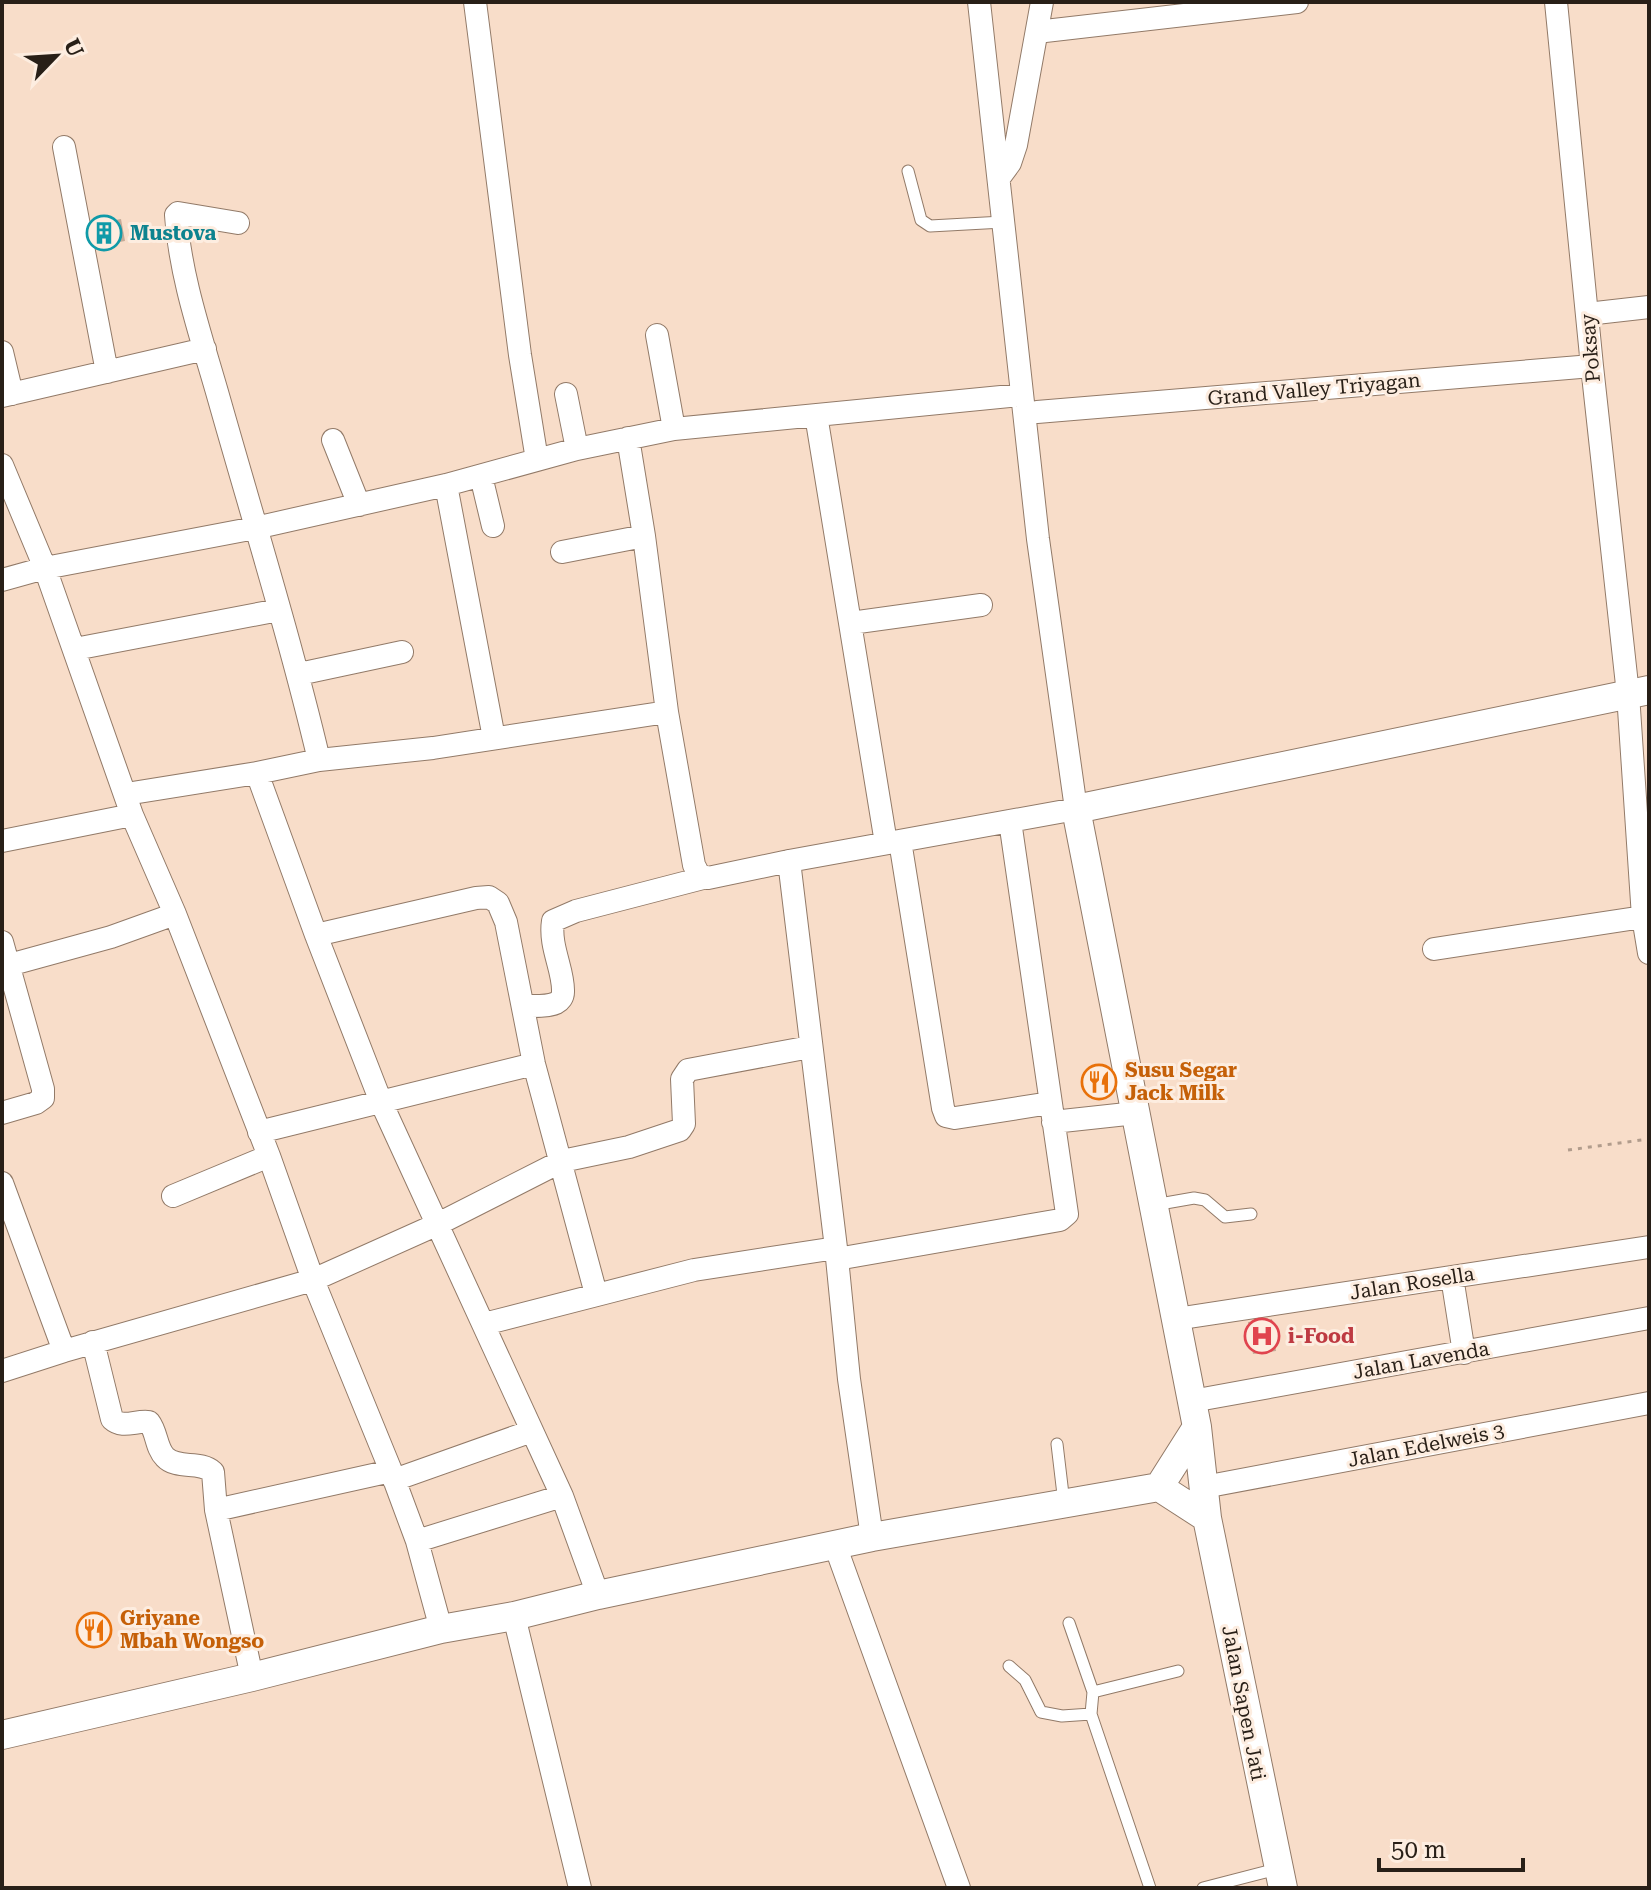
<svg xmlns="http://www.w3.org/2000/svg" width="1651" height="1890" font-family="'Roboto Serif',serif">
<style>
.building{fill:#c4aa97}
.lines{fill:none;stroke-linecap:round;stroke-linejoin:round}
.service-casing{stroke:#927a68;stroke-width:13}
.minor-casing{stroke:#927a68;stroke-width:24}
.tertiary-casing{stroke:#927a68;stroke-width:30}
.path{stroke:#b19c8c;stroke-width:3;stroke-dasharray:4 6;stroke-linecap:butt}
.service{stroke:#fff;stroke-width:11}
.minor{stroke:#fff;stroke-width:22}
.tertiary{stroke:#fff;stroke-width:28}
.labels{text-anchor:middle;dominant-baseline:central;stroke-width:6;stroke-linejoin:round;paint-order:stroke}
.culture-label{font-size:20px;font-weight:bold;fill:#0d838f;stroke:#fdede0;text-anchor:start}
.street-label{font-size:20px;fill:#281f17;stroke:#fdede0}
.food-label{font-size:20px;font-weight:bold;fill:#c56008;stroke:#fdede0;text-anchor:start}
.health-label{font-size:20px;font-weight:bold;fill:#be3a42;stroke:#fdede0;text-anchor:start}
</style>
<rect width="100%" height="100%" fill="#f8ddc9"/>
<path class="building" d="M121 219 125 241 97 246 93 224Z
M1272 1319 1276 1351 1253 1354 1248 1322Z"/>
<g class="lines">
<g class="service-casing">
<path id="service" d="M908 171 921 220 930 226 1003 222
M1154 1205 1194 1198 1205 1200 1225 1217 1251 1214
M1057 1444 1064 1503
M1069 1623 1093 1692 1091 1714 1150 1888
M1009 1666 1025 1680 1041 1712 1062 1716 1091 1714
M1093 1692 1178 1671
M1203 1888 1277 1869"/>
</g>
<g class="minor-casing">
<path id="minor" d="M475 2 520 355 537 460
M1556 2 1592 366 1628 694 1643 917 1649 953
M1045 31 1297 2
M64 147 107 372
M999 178 1010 163 1016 145 1042 2
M238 223 178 213 176 215C180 277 202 339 219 399 253 519 290 638 319 760
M1587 314 1649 307
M657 335 674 429
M2 352 12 394
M566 394 577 449
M2 396 205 349
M1037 412 1592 366
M816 415 886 843
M628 438 644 536 667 712 694 865 699 875 708 878 789 861 1076 809 1038 539 979 2
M333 440 359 505
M2 465 45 568 132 815 175 914 269 1156 313 1280 391 1471 417 1541 441 1629
M481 476 493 526
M446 485 494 738
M562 552 644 536
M2 580 45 568 255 528 446 485 577 449 674 429 1021 395
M851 623 981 605
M75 649 279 610
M299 674 402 652
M257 773 316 935 381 1102 562 1496 598 1595
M126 794 257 773 319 760 433 748 667 712
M2 841 132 815
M900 841 943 1108 946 1116 955 1118 1050 1103
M789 861 836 1248 849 1379 872 1537
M316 935 476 898 489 897 498 903 506 922 534 1064 596 1294
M2 942 43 1089V1098L36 1103 2 1113
M1434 949 1643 917
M9 965 111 937 175 914
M524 1006C533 1006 548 1007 556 1003 560 1001 563 997 563 992 564 970 549 947 553 921L576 911 703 878
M1053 1122 1136 1113
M259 1132 534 1064
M2 1183 64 1351
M173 1196 269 1156
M837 1259 1060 1220 1067 1214 1010 821
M1452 1277 1464 1353
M1176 1319 1649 1247
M484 1324 694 1270 836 1248
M93 1342 112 1419C123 1429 136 1420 149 1422 157 1432 156 1448 165 1457 177 1470 200 1460 213 1472L216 1510 252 1677
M2 1371 64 1351 313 1280 438 1224 562 1161 629 1147 680 1130 684 1124 682 1079 688 1070 810 1047
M1192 1401 1649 1318
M394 1480 532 1431
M1204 1487 1649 1403
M216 1510 391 1471
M417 1541 562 1496
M835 1545 959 1888
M514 1616 580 1888"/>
</g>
<g class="tertiary-casing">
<path id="tertiary" d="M1159 1487 1197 1427
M2 1735 252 1677 441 1629 514 1616 598 1595 872 1537 1159 1487 1207 1518
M1283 1888 1207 1518 1197 1427 1076 809 1649 690"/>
</g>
<path class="path" d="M1568 1150 1649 1139"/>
<use href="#service" class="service"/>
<use href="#minor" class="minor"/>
<use href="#tertiary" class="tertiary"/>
</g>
<defs>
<g id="building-ring" transform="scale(1.8)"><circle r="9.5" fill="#fdede0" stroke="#0f9aa8" stroke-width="1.5"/><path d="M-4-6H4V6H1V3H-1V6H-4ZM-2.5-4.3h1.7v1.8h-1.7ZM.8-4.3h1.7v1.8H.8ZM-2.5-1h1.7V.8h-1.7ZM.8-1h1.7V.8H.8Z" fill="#0f9aa8"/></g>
<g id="restaurant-ring" transform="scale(1.8)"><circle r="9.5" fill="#fdede0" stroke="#e8710a" stroke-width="1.5"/><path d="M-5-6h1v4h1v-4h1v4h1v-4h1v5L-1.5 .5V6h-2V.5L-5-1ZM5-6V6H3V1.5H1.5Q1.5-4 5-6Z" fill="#e8710a"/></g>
<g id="hospital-ring" transform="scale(1.8)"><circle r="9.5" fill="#fdede0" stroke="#e0444e" stroke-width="1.5"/><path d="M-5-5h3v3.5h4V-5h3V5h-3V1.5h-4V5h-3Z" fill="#e0444e"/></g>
</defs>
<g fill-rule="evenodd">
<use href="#building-ring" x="104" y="233"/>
<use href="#restaurant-ring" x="1099" y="1082"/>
<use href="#hospital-ring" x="1262" y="1336"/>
<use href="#restaurant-ring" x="94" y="1630"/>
</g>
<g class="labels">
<g class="culture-label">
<text x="130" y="233">Mustova</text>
</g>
<g class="street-label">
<text transform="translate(1590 348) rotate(-95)">Poksay</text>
<text transform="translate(1314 389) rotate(-5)">Grand Valley Triyagan</text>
<text transform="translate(1412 1283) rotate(-9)">Jalan Rosella</text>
<text transform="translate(1421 1360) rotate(-10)">Jalan Lavenda</text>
<text transform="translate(1426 1445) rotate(-11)">Jalan Edelweis 3</text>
<text transform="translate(1244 1703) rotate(79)">Jalan Sapen Jati</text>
</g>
<g class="food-label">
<text x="1125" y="1070">Susu Segar<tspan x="1125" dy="23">Jack Milk</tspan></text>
<text x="120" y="1618">Griyane<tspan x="120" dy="23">Mbah Wongso</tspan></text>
</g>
<g class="health-label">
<text x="1288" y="1336">i-Food</text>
</g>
</g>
<rect width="1651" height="1890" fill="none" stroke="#281f17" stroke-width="8"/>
<g transform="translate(56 56) rotate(65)" stroke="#fdede0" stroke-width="6" paint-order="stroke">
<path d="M0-6L14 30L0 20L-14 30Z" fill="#281f17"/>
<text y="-12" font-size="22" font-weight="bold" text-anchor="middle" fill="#281f17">U</text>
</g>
<path d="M1379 1858v12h144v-12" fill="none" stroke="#281f17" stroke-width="4"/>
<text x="1391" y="1858" font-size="24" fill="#281f17" stroke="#fdede0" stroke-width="6" paint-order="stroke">50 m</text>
</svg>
